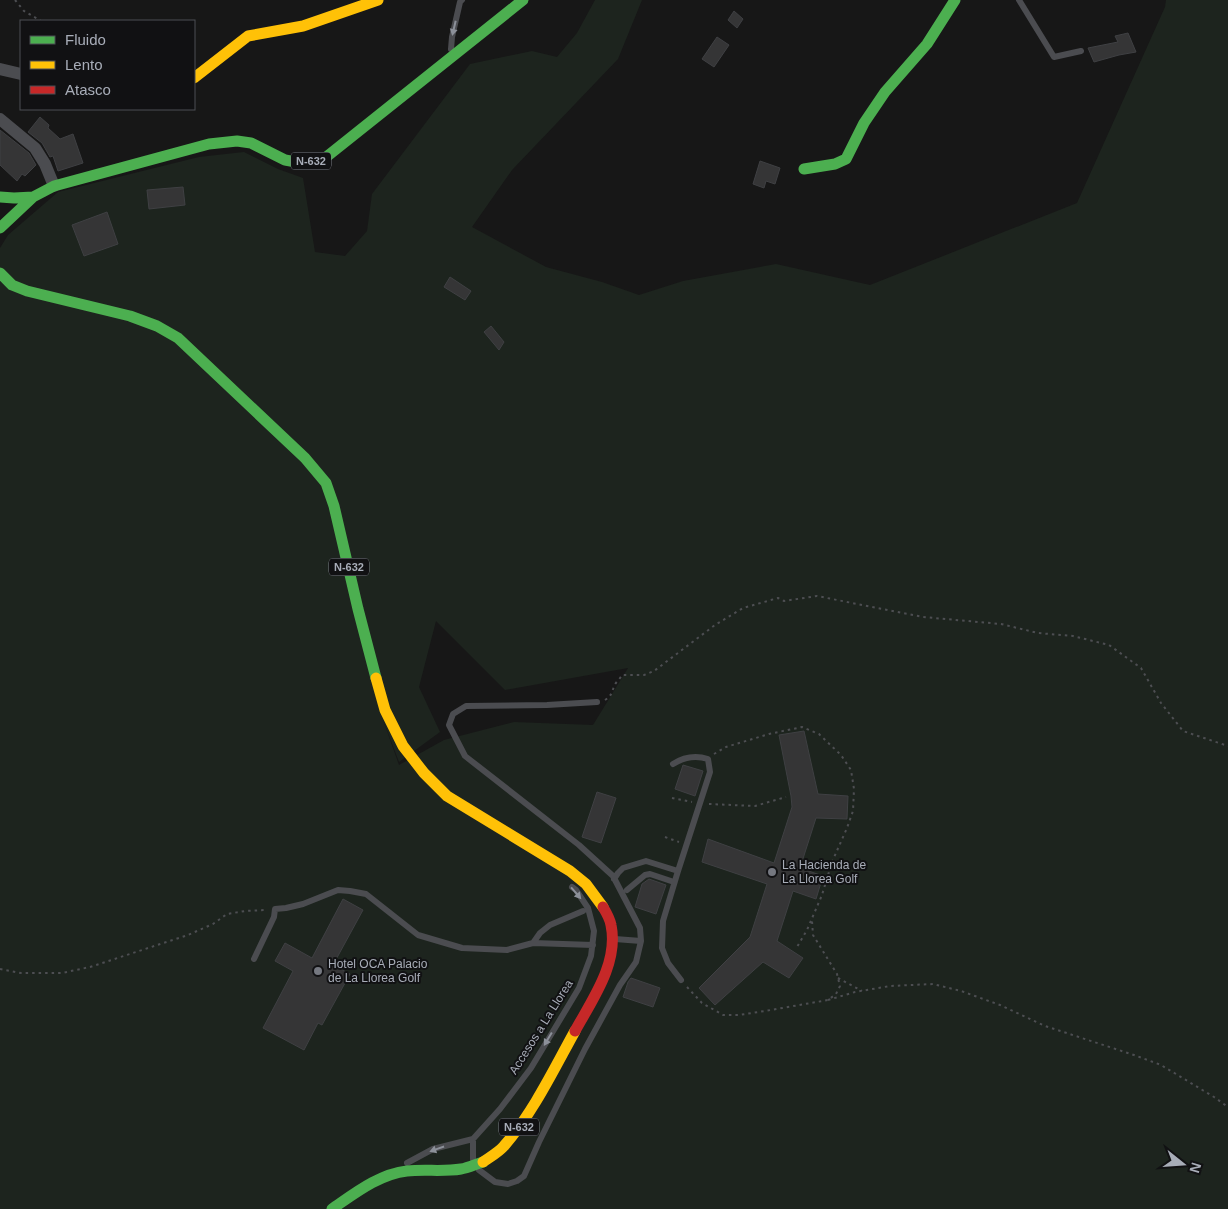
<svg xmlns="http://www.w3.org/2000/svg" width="1228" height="1209" font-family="Helvetica,sans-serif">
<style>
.green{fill:#1d241e;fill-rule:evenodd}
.building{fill:#353536;stroke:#3f4043}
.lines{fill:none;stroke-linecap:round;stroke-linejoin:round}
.path{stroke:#4d4e52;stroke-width:2;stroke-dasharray:2.5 4;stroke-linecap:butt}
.lane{stroke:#4b4c50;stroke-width:6}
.street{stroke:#4b4c50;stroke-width:12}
.fast{stroke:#4caf50;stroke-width:11}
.slow{stroke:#ffc107;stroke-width:11}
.jam{stroke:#c62828;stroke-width:11}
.oneway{fill:#8c9099}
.poi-dot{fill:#757880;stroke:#111113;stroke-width:2}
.labels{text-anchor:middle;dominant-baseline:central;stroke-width:4;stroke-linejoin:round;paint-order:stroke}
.shield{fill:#111113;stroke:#7b7e86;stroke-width:1}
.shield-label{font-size:11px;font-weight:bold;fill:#a8adb8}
.poi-label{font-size:12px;fill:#a8adb8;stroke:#111113;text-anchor:start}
.street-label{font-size:12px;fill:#a8adb8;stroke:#111113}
</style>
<rect width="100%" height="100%" fill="#171717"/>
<path class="green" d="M595 0H642L618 59 512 170 472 227 546 267 602 282 639 295 683 281 776 264 870 285 1077 203 1165 7 1166 0H1228V1209H0V248L8 235 58 192 199 157 244 152 278 169 303 178 315 252 345 256 367 231 372 194 470 64 532 51 557 57 577 33ZM436 621 505 690 628 668 593 725 514 722 444 740 399 765 382 717 399 762 440 732 419 687Z"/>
<path class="building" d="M734 11 743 19 737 28 728 20Z
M1128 33 1136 52 1119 55 1094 62 1088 48 1118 42 1115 36Z
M717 37 729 45 714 67 702 59Z
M40 117 49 125 48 128 60 139 73 134 83 163 58 171 53 156 50 157 42 143 28 132Z
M0 130 29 153 36 165 25 176 22 174 17 181 0 165Z
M760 161 780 168 775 184 766 181 764 188 753 184Z
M183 187 185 205 149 209 147 190Z
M107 212 118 244 84 256 72 225Z
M450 277 471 291 465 300 444 287Z
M491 326 504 342 499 350 484 332Z
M804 731 818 794 848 796 847 819 816 818 800 868 823 876 816 899 793 891 777 941 803 958 789 978 763 962 715 1005 699 988 750 937 767 884 702 862 708 839 774 863 792 807 791 796 779 735Z
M683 765 703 771 695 796 675 789Z
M597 792 616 798 601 843 582 837Z
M649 879 666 885 656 914 635 907 642 884Z
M343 899 363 910 333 965 350 974 322 1025 318 1023 304 1050 263 1028 293 971 275 961 285 943 312 958Z
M631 978 660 988 653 1007 623 997 628 982Z"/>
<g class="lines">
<path class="path" d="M15 0 24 11 41 21
M605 700C611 696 612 693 614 686 616 682 620 679 622 675H644L654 671 715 625 743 608 778 598 784 601 817 596 923 617 1001 624 1038 633 1073 636 1109 645 1141 668 1161 703 1183 731 1228 746
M714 754 726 747 769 734 802 727 819 734 841 755 851 770 854 789 853 811 847 828 832 862 822 895 807 930 797 947
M672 798 692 802
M709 804 755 806 786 797
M665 837 679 842
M0 969 21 973H62L90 967 188 935 213 924 227 914 245 911 265 910
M838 978 862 991
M687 987 702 1003 723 1015H739L765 1011 828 1000 836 994 840 986 837 974 813 935 812 921
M828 1000 855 992 890 986 933 984 961 991 1000 1005 1045 1026 1134 1055 1161 1065 1214 1097 1228 1107"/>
<path class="lane" d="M1019 0 1054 57 1081 51
M451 49 452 37 460 2 462 0
M673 764C684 757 695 755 708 759L710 772 678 871 663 921 662 948 668 963 681 980
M614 879 618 873 623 868 646 861 678 871
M627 890 645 875 650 874 674 882
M615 939 641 941
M533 943 540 933 550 925 583 911
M254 959 274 917 275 909 286 908 303 904 338 890 350 891 366 894 418 935 462 948 507 950 533 943 593 945
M473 1139V1159
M407 1163 433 1149 473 1139 500 1109 531 1068 579 988 591 956 594 931 588 908 576 890 572 887
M479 1170 495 1182 508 1184 517 1181 524 1176 539 1142 585 1049 620 985 636 962 641 941 640 928 613 876 579 845 465 756 449 725 453 714 466 706 547 705 597 702"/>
<path class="street" d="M0 69 21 74
M0 119 35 148 45 164 54 186"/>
<path class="fast" d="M804 169 835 164 846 159 864 123 885 92 927 44 955 0
M0 197 14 198 33 197
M0 228 33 197 54 186 209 144 237 141 251 143 285 160 296 162H307L325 158 523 0
M0 273 12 285 27 291 130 316 157 326 178 338 305 458 326 483 334 506 358 609 376 678
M332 1209C354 1194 379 1174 407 1171 425 1169 443 1172 461 1169 468 1168 476 1164 483 1162"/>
<path class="slow" d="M194 78 248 36 303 26 378 0
M376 678 385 710 403 746 424 773 447 796 570 871 586 884 603 907
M483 1162C490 1157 499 1152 504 1146 533 1113 554 1069 575 1031"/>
<path class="jam" d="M575 1031C592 1000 619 963 611 925 610 919 606 912 603 907"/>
</g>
<defs><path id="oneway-solid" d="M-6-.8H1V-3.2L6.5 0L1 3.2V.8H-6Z" transform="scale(1.25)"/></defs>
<g class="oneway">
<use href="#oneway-solid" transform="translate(454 28) rotate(103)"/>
<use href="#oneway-solid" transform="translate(576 893) rotate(49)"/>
<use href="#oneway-solid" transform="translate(548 1039) rotate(121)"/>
<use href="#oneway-solid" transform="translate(437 1149) rotate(161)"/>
</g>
<g class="poi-dot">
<circle cx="772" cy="872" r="5"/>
<circle cx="318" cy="971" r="5"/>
</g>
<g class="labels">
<g class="shield">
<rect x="291" y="152.5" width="40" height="17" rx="4"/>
<rect x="329" y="558.5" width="40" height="17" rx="4"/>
<rect x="499" y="1118.5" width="40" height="17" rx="4"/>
</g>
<g class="shield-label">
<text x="311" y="161">N-632</text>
<text x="349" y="567">N-632</text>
<text x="519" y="1127">N-632</text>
</g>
<g class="poi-label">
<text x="782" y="865">La Hacienda de<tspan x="782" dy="14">La Llorea Golf</tspan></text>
<text x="328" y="964">Hotel OCA Palacio<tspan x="328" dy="14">de La Llorea Golf</tspan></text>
</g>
<g class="street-label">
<text transform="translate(541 1027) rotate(-58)">Accesos a La Llorea</text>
</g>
</g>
<rect x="20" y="20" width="175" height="90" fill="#111113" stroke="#4d4f55"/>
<rect x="30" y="36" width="25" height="8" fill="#4caf50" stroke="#4d4f55"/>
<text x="65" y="45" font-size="15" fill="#a8adb8">Fluido</text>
<rect x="30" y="61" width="25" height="8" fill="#ffc107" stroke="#4d4f55"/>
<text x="65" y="70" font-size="15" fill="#a8adb8">Lento</text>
<rect x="30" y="86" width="25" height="8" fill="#c62828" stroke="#4d4f55"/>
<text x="65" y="95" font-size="15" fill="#a8adb8">Atasco</text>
<g transform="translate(1183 1164) rotate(107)" stroke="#111113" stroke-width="4" paint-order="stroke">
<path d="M0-4L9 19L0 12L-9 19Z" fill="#a8adb8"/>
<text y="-8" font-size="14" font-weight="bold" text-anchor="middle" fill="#a8adb8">N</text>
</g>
</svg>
